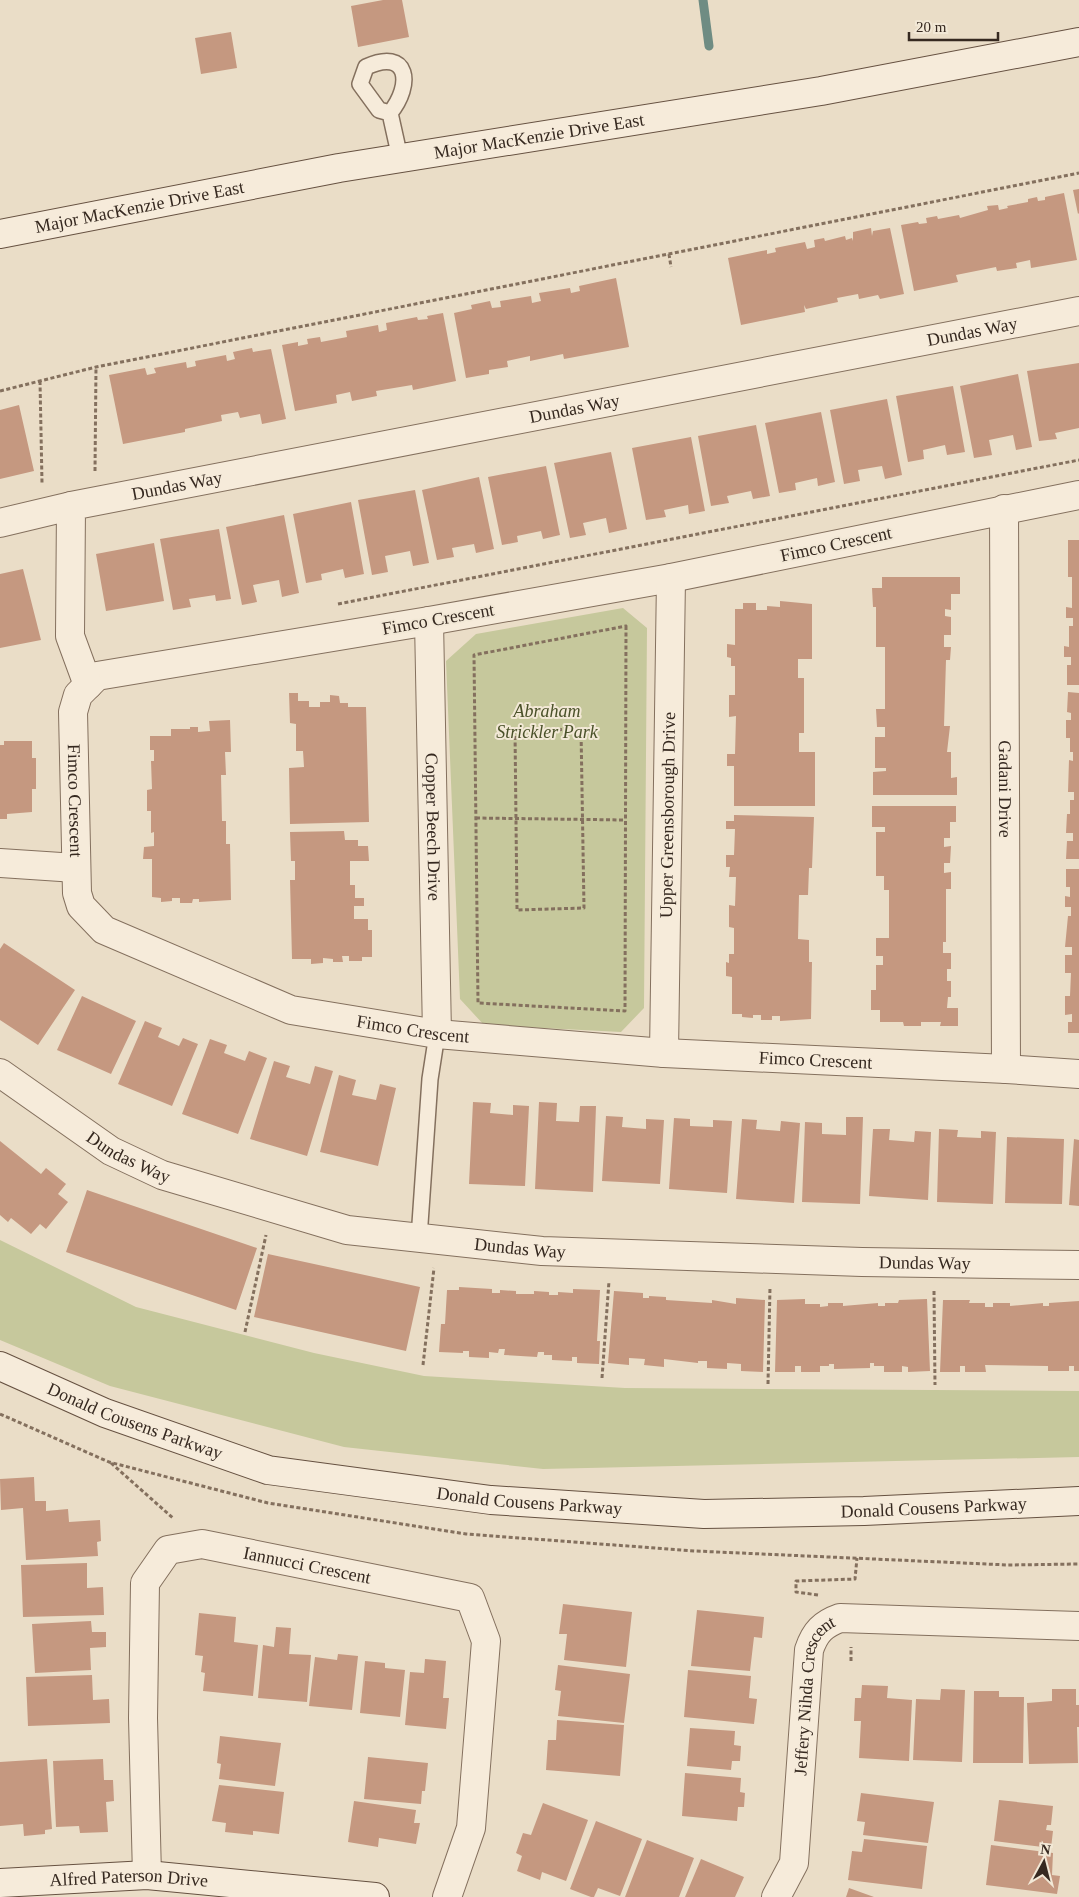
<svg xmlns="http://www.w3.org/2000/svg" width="1079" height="1897" font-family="'Times New Roman',serif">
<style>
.green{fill:#c6c89c}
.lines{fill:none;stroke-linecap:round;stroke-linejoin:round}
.stream{stroke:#6f8c83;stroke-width:9}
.building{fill:#c59880}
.lane-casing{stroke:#84705e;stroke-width:18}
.street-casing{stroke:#84705e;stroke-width:30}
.secondary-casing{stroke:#665141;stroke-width:30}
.path{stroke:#84705e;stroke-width:3;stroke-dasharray:4 2.5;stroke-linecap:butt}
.lane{stroke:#f6ebda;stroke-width:15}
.street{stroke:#f6ebda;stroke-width:28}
.secondary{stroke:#f6ebda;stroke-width:28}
.labels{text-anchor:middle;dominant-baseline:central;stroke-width:4;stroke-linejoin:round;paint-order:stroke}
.street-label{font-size:18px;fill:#362920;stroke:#f2e8d6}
.park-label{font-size:18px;font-style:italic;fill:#4a5129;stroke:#f2e8d6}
</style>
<rect width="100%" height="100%" fill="#eaddc7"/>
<path class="green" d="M623 608 647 628 644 1008 621 1032 484 1025 460 999 446 661 476 634Z
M0 1240 136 1307 314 1353 424 1376 625 1388 1079 1391V1457L543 1469 344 1447 110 1386 0 1340Z"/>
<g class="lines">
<path class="stream" d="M703 0 709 46"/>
</g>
<path class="building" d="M383 0H402L409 37 358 47 351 6Z
M231 32 237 68 201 74 195 38Z
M1079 189V213L1078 214 1073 190Z
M1064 193 1077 260 1031 268 1030 260 1016 263 1017 268 997 271 996 267 956 275 958 282 914 291 901 225 918 222 919 224 927 223 926 218 937 216 938 219 959 215 960 218 988 210 987 206 998 205 999 210 1008 208 1007 206 1028 202V199L1037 197 1038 201 1045 200V197Z
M871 228 872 236 873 231 890 228 904 294 880 299 878 295 859 299 858 294 837 298 838 302 806 309 804 305 805 312 741 325 728 258 767 250V254L776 252 775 248 805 242 807 249 815 247 814 240 824 238 825 241 845 236 846 240 852 238 853 241V232Z
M616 278 629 347 564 359 563 354 530 361V356L507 361 508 367 489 370V374L466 378 454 313 472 309 471 305 490 301 492 308 501 307 500 301 531 296 532 303 541 301 539 293 570 288 571 293 580 291 579 286Z
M443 313 456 381 413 390 412 385 376 391 377 396 352 401 350 392 336 395 337 403 295 411 282 345 298 342V346L308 344 307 339 320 337 321 342 347 337 346 331 378 325 379 332 387 330 386 323 417 317 418 320 428 319 427 316Z
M252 348 253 352 271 349 286 419 262 424 260 414 240 418 238 412 221 415 222 421 185 429V432L123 444 109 375 145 368 147 375 156 373 154 368 186 362 187 368 196 366 195 361 226 355 227 361 235 359 233 352Z
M1079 363V428L1055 433 1057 439 1039 441 1027 371Z
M1018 374 1032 447 1016 450 1013 435 989 440 992 455 974 458 960 386Z
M953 386 965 452 947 455 945 445 923 450 924 459 908 462 896 396Z
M887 399 902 475 885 479 882 466 858 470 860 481 844 484 830 410Z
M19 405 34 471 0 479V410Z
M821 412 835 482 818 486 817 478 795 483 796 490 779 493 765 423Z
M756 425 770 496 753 499 751 491 727 496 729 503 711 506 698 436Z
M691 437 705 511 689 514 688 505 664 510 666 517 646 520 632 448Z
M611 452 627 529 609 533 606 518 583 523 586 535 570 538 554 463Z
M546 466 560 535 543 539 541 531 517 536 518 542 502 545 488 477Z
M479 477 494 549 476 553 474 544 452 548 454 557 437 560 422 490Z
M415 490 429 563 413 566 410 551 385 556 388 572 372 575 358 500Z
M351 502 364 574 345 578 343 569 321 574 322 580 306 583 293 514Z
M284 515 299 593 282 597 279 580 253 585 257 602 242 605 226 527Z
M219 529 231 599 216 601 215 595 189 599 191 607 173 610 160 539Z
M1068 540H1079V685H1067V665H1071V657H1064V646L1069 647V626H1073V618H1066V607L1072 608V577H1068Z
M154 543 164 601 106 611 96 554Z
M23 569 41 640 0 648V574Z
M882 577H960V594H951V610L945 609V616L951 617V635H944V647H951L950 660H946L944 726H950L947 752H951V778L957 777V795H873V772L886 771V768H875V737H885V727H877L876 709H885V647H876V607H873L872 588H882Z
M780 601 812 604V659H798V678H804V733H799V752H815V806H734V766H727V754H735L736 716 729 717V695H735V666H731V658L727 657V644L735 645V609H743V603H756V610H767V606L780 607Z
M1068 692 1079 693V859H1066L1067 841H1073V833H1066L1067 814H1070V800H1074V792H1068L1069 760 1073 761V752H1070V738H1066V720H1071V713L1067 712Z
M289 693H298V701H309V707H320V702H330V695L339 696 340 703H348V707H366L369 822 290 824 289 768 304 767 303 751H296V724L290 723Z
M230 720 231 752H225L226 775H221L222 821H226V844H230L231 900 199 902V899H193L192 903H180V898H172V901L161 902V898L152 897V859H143L144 847 154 846V832L151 833V811H147V790L152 789 151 761H154V750H150V736H171V729H190V727H198V732L210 731 209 721Z
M4 741H32V758H36V789H32V812L7 814V819H0V745H4Z
M872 806H956V822H950V838H944V847L951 846 950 863H944V873L951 872V889H946V942H943V953H951V969H947V981H951V997H948L947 1008H958V1026H940L941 1022H921V1026H904L903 1022H880V1010H871V990H876V965H883V956H876V938H889V890H884V876H876V832H885V827H872Z
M734 815 814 817 812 868H809L808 895H799L798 939 809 940V962H812L811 1019 780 1021V1016H772V1020H761V1015H753V1018L742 1017V1014H732V977L726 976V962L729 963V954H734V928L729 927V905L735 906 736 877H729L730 867H726V855H734L735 829H726V821H734Z
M344 831 345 840H358V846H368L369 861H350V885H355V898H364V906H354V919H368V930H372V957H362V961H349V956H342L343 962H333V959L323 958V963L311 964V959H292L290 880H295V861H291L290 832Z
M1066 869H1079V1033H1068V1022H1072V1014L1065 1015V996H1070L1071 973H1065V955H1072V947H1065L1068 916H1071V907H1065V896L1070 897V887H1066Z
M4 943 75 990 38 1045 0 1020V949Z
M82 996 136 1021 111 1074 57 1050Z
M145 1021 162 1028 158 1037 179 1046 183 1038 198 1044 172 1106 118 1084Z
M210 1039 227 1045 224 1053 245 1061 249 1051 267 1058 238 1134 182 1114Z
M274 1061 290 1066 286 1077 310 1084 315 1066 333 1071 307 1156 250 1139Z
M339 1075 356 1080 352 1095 376 1100 380 1084 396 1088 378 1166 320 1152Z
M473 1102 491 1103 490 1113 513 1115V1105L529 1106 525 1186 469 1184Z
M539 1102 557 1103 556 1121 579 1122 580 1106H596L593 1192 535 1189Z
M606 1116 623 1117 622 1127 646 1129V1119L664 1120 660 1184 602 1181Z
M846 1117H863L860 1204 802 1202 805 1122 822 1123V1134L846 1135Z
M674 1118 690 1119V1126L713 1127V1120L732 1121 727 1193 669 1189Z
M742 1119 757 1120 756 1129 780 1131 781 1121 800 1123 794 1203 736 1199Z
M873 1129H890L889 1140 914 1142 915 1131 931 1132 928 1200 869 1196Z
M939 1129 958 1130 957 1137 981 1138V1131L996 1132 993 1204 937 1202Z
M1007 1137 1064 1139 1062 1204 1005 1203Z
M1074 1139 1079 1140V1206L1069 1205Z
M0 1141 41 1174 46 1168 66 1184 58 1194 68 1202 46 1229 40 1224 31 1234 11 1218 8 1222 0 1215Z
M87 1190 257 1248 236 1310 66 1252Z
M268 1254 420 1287 406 1351 254 1317Z
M459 1287 492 1289V1293H500V1290L516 1291V1294H534V1291L549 1292V1295H558V1292L573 1293V1289L600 1290 597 1341H600L599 1364 577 1363V1357H572V1361L552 1360V1355H544V1352H538L537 1357 504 1355 505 1349H499L498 1353 489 1352V1358L469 1357V1351H463V1353L439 1352 441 1324H445L447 1290H459Z
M614 1291 643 1293V1298H649V1296L666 1297V1300L712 1303V1300L736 1304V1298L765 1300 763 1372 741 1371V1364L727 1363V1369L707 1368V1361H698V1363L664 1359V1367L644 1365 645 1359 629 1358V1365L608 1363Z
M805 1299V1304H820V1307L828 1306V1303H843V1306L878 1303V1306H885V1303H898L899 1300 927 1299 930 1371 908 1372V1367L902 1366V1372H884V1366H874V1363H870V1368L834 1369V1364H829V1366H820V1372H801V1366H795V1372H775L777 1300Z
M943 1300H970L969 1303H985V1307H993V1303H1010V1306L1043 1303V1306H1049V1303L1079 1301V1371H1074V1366H1069V1371H1048V1366L985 1365 986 1372H965V1366H960V1372H940Z
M34 1477 35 1501H46V1511L68 1509 69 1522 100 1520 101 1541 97 1542 98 1556 26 1560 23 1508 1 1510 0 1479Z
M87 1563V1588L103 1587 104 1615 23 1617 21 1565Z
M563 1604 632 1612 626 1667 564 1660 567 1634H559Z
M697 1610 764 1617 762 1638 754 1637 750 1671 691 1666Z
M199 1613 236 1617 234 1642 258 1645 253 1696 203 1691 205 1673 201 1672 203 1656 195 1655Z
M91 1621 92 1632H106V1647L90 1648 91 1670 35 1673 32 1624Z
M276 1627 291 1628 289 1654 311 1655 307 1702 258 1698 263 1645 274 1647Z
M338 1654 358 1656 352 1710 309 1706 315 1657 337 1660Z
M425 1659 446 1661 443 1698H449L446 1729 405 1725 410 1672 424 1673Z
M365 1661 385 1663V1668L405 1670 400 1717 360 1713Z
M558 1665 630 1674 624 1723 558 1716 561 1691 555 1690Z
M688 1670 751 1676 749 1698 757 1699 754 1724 684 1717Z
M92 1675 93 1700 109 1699 110 1723 28 1726 26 1677Z
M862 1685 888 1686 887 1698 912 1700 909 1761 859 1758 861 1721H854L855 1698H861Z
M941 1689 965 1690 962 1762 913 1760 916 1699 940 1700Z
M1052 1689H1076V1705H1079V1727H1077L1078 1763 1029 1764 1027 1703 1052 1701Z
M974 1691H999V1697H1024L1023 1763H973Z
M557 1720 624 1725 620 1776 546 1770 548 1740H556Z
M690 1728 735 1731 734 1745 741 1746 740 1761H732L731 1770 687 1766Z
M220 1736 281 1743 275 1786 219 1779 221 1764 217 1763Z
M368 1757 428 1763 425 1791H422L421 1804 364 1799Z
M47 1759 52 1829 45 1830V1834L24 1836 23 1824 0 1826V1762Z
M103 1759 104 1780H113L114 1801 106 1802 108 1832 80 1833 79 1826 56 1827 53 1761Z
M685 1773 741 1778 740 1792 745 1793 744 1807H738L737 1821 682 1816Z
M219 1785 284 1792 279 1834 253 1831V1835L225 1832 226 1823 212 1821Z
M861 1793 934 1802 928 1843 863 1835 865 1822 857 1821Z
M999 1800 1053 1806 1051 1825H1047L1046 1830 1053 1831 1051 1848 994 1841Z
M354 1801 416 1810 414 1823H420L416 1844 379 1838 378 1847 348 1842Z
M543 1803 588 1820 566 1881 542 1872 540 1880 517 1871 522 1856 516 1853 523 1833 531 1835Z
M596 1821 642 1839 620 1896 598 1888 594 1897H591L570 1889Z
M864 1839 927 1846 922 1889 848 1880 852 1851 862 1852Z
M647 1840 694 1858 679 1897H625Z
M991 1845 1053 1853 1052 1875 1060 1876 1057 1894 986 1885Z
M701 1859 744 1877 735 1897H685Z
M849 1888 874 1897H846Z"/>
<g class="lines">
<g class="lane-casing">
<path id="lane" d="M390 113 379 110 360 84 366 67C409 47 413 85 390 113L400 158
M419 1238 430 1079 437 1034"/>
</g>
<g class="street-casing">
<g id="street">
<path id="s1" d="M1079 495 671 578 429 621 97 676 78 695 73 712 77 893 81 906 104 930 291 1010 437 1034 664 1053 1006 1069 1079 1074"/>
<path id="s2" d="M1004 509 1006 1069"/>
<path d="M0 523 71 506"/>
<path id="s3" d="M429 621 437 1034"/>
<path id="s4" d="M88 685 70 636 71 506 1079 311"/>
<path d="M0 863 76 868"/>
<path id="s5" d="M664 1053 671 578"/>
<path id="s6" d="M0 1073 111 1151 162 1175 347 1230 542 1251 862 1262 1079 1265"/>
<path id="s7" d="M147 1875 143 1718 145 1583 168 1550 202 1544 470 1598 486 1641 471 1828 447 1897"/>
<path id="s8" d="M776 1897 794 1863 809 1650C815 1632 823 1624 840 1618L1079 1626"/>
</g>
</g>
<g class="secondary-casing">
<g id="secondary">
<path id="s9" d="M0 234 339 168 821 91 1079 42"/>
<path id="s10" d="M0 1366 105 1413 268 1470 491 1500 704 1514 864 1511 1079 1501"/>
<path id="s11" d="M0 1883 147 1875 375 1897"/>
</g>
</g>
<path class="path" d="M669 254 671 267
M40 381 42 483
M0 391 96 367 1079 173
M95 471 96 367
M338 604 1079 460
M626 626 625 1011 478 1003 474 655Z
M581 729 584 908 517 910 515 731Z
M476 818 625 820
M934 1291 935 1385
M245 1332 266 1235
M423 1365 434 1268
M602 1378 609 1281
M768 1384 770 1287
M0 1414 109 1462 268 1503 466 1534 695 1551 1008 1565 1079 1564
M111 1463 174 1519
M818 1595 796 1592V1581L855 1579 857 1558
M851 1661V1647"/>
<use href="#lane" class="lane"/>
<use href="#street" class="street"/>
<use href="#secondary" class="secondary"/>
</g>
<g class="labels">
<g class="street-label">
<text stroke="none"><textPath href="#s9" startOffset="548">Major MacKenzie Drive East</textPath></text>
<text stroke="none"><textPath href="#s9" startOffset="142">Major MacKenzie Drive East</textPath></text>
<text stroke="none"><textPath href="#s4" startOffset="1100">Dundas Way</textPath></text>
<text stroke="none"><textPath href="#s4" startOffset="695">Dundas Way</textPath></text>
<text stroke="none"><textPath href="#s4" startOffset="290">Dundas Way</textPath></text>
<text transform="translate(836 544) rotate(-12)">Fimco Crescent</text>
<text transform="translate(438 619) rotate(-10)">Fimco Crescent</text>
<text stroke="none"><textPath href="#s2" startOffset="280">Gadani Drive</textPath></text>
<text stroke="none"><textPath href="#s1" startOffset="1132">Fimco Crescent</textPath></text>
<text stroke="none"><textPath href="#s5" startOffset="238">Upper Greensborough Drive</textPath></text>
<text stroke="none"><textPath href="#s3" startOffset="206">Copper Beech Drive</textPath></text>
<text stroke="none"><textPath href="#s1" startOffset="1598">Fimco Crescent</textPath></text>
<text stroke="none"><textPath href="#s1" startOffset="2002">Fimco Crescent</textPath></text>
<text stroke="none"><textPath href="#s6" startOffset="154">Dundas Way</textPath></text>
<text stroke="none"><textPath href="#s6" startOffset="559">Dundas Way</textPath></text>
<text stroke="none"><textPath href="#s6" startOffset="964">Dundas Way</textPath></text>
<text stroke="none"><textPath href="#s10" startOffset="146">Donald Cousens Parkway</textPath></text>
<text stroke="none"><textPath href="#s10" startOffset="551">Donald Cousens Parkway</textPath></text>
<text stroke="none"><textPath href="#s10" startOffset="956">Donald Cousens Parkway</textPath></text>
<text stroke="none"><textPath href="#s7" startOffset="474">Iannucci Crescent</textPath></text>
<text stroke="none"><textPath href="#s8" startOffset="209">Jeffery Nihda Crescent</textPath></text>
<text stroke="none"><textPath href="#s11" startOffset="129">Alfred Paterson Drive</textPath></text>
</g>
<g class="park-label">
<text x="547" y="711">Abraham<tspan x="547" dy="21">Strickler Park</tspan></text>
</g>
</g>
<g transform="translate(1044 1862) rotate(7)" stroke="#f2e8d6" stroke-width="4" paint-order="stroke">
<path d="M0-4L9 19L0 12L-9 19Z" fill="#362920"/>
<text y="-8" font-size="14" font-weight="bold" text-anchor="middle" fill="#362920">N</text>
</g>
<path d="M909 32v8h89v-8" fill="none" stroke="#362920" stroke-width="2.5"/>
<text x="916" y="32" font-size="15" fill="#362920" stroke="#f2e8d6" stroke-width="4" paint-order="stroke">20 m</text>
</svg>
